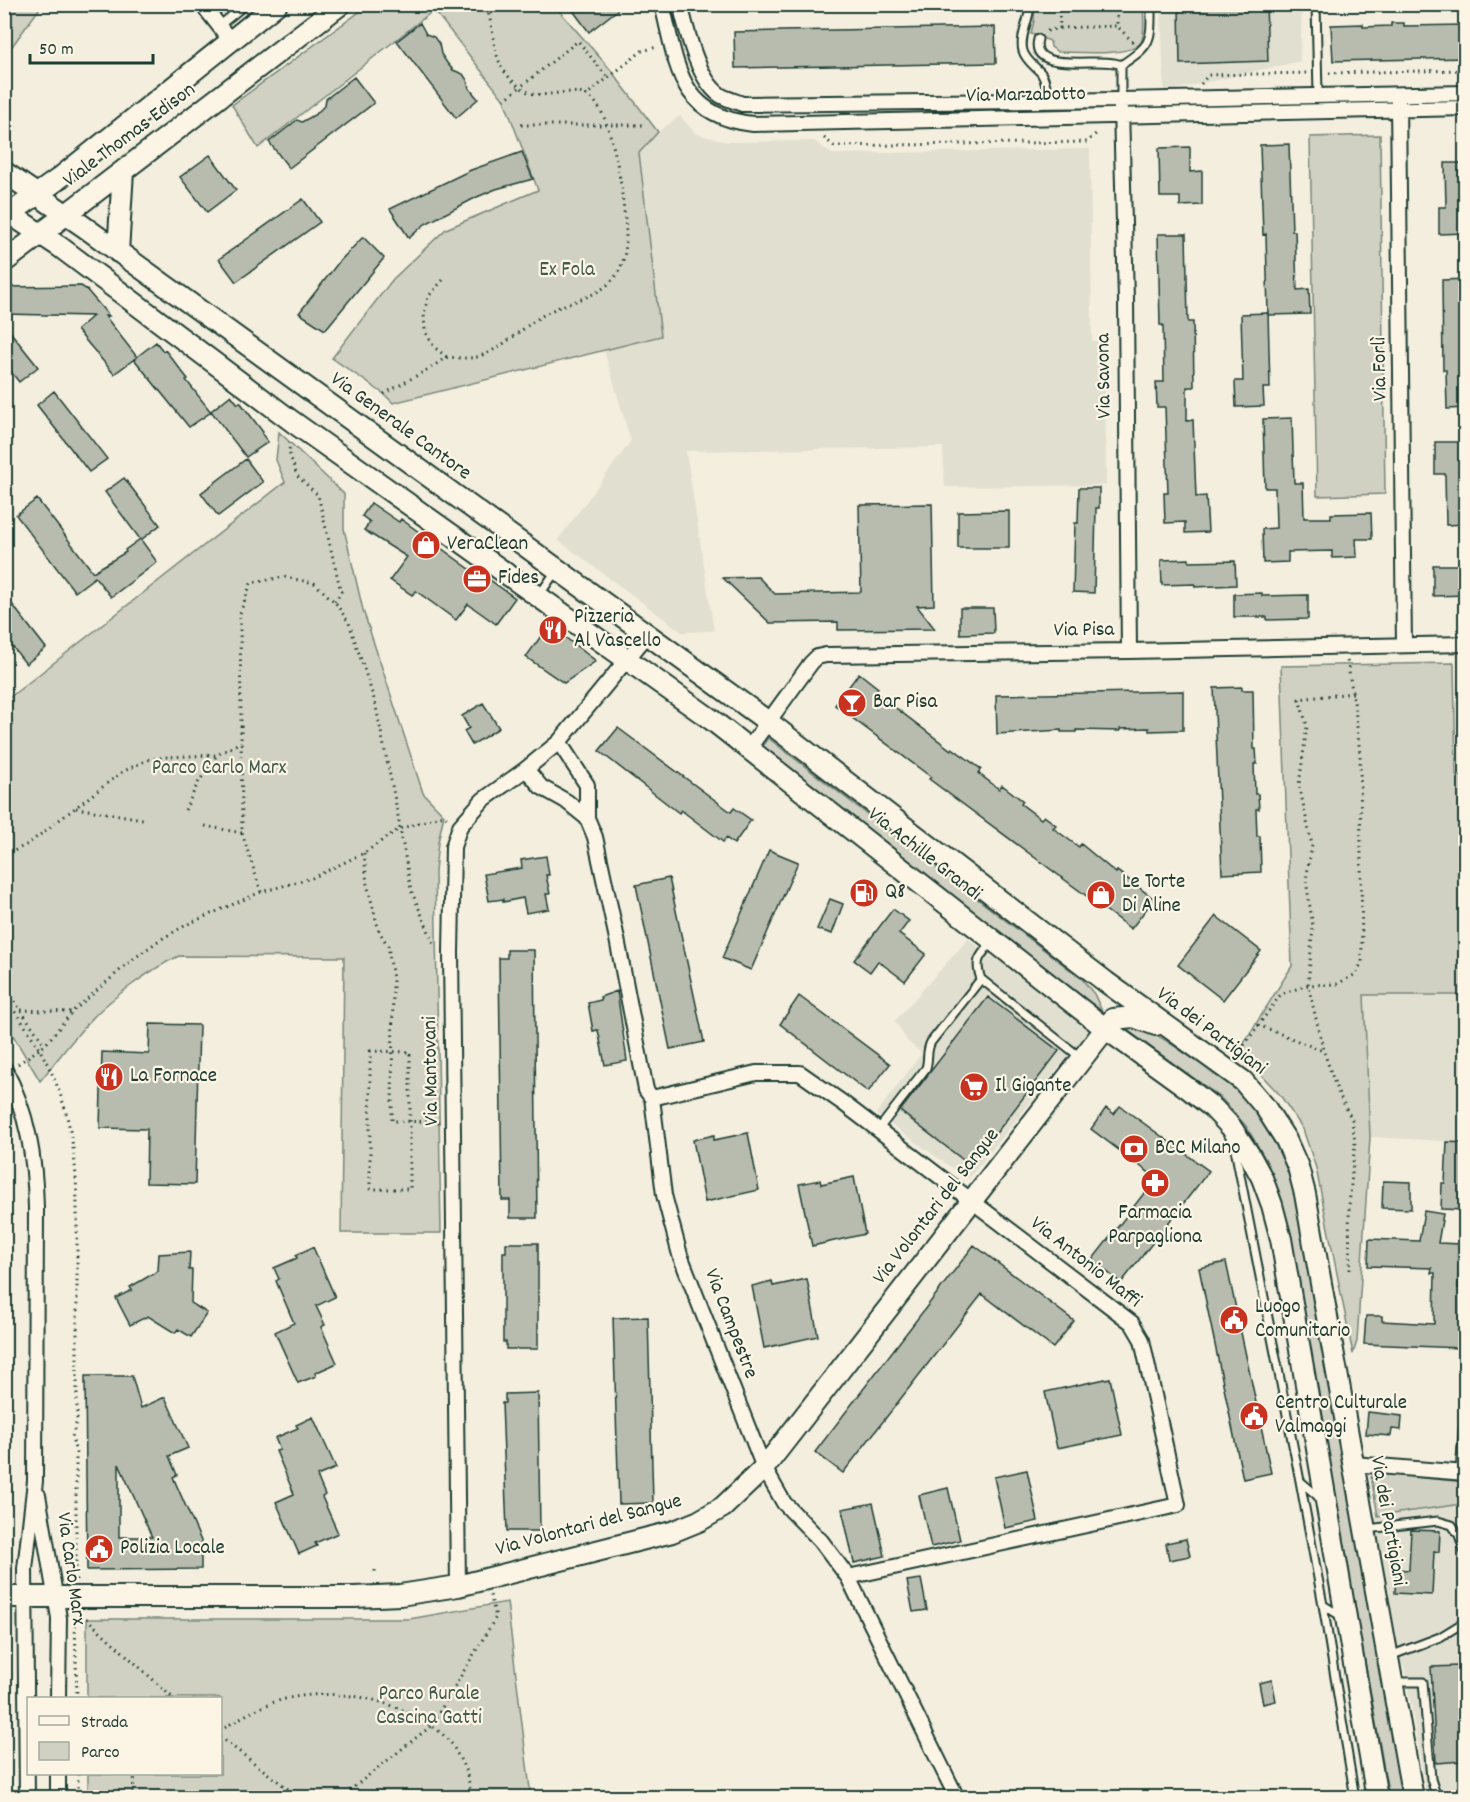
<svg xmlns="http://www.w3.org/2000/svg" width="1470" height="1802" font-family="Dekko,sans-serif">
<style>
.built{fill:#e1dfd0}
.green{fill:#d0d1c2;stroke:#78877b;stroke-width:1.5}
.building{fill:#b8bcae;stroke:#1f3d34;stroke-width:1.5;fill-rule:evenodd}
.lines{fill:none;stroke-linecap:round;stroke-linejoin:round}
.lane-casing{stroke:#1f3d34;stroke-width:11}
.street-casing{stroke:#1f3d34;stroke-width:18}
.secondary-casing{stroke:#1f3d34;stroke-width:24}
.path{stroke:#1f3d34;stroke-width:3;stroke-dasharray:1.5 4.5;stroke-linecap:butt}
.lane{stroke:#fcf5e5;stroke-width:7}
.street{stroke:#fcf5e5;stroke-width:14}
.secondary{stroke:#fcf5e5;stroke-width:20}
.labels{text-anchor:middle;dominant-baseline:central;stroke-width:4.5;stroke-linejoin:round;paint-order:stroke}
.street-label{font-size:21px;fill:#1f3d34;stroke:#fcf5e5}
.park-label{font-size:21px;fill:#425b50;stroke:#fcf5e5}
.poi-label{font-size:21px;fill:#1f3d34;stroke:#fcf5e5;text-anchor:start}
</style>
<rect width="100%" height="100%" fill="#f3eede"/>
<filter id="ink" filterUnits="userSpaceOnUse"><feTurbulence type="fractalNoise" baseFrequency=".0167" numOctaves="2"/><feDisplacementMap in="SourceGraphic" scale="12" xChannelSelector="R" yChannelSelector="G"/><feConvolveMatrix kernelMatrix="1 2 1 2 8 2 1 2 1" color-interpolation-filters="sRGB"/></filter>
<g filter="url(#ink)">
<path class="built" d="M1161 5H1302L1300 61 1164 92Z
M680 116 696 134 727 142 814 141 832 154 1090 149 1092 341H1105L1106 485 945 487 943 447 686 451 714 631 682 632 558 540 631 441 604 350 661 336 639 153 658 132Z
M968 939 1081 1018 1088 1032 968 1179 876 1114 922 1053 908 1042 895 1021Z
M1364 995H1465V1142L1370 1137Z
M1465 1483V1797H1427L1404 1666 1395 1667 1367 1518 1462 1504Z"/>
<path class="green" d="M5 4 42 5 5 56 4 5Z
M369 5H554L609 68 658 132 639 153 661 336 393 403 384 394 332 358 393 279 446 229 538 190 504 100 434 10 258 148 232 105Z
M1035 5H1143C1143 16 1146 32 1141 42 1133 57 1075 52 1058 52L1051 47 1050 41 1031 34 1034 21Z
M1380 135 1385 494 1317 496 1310 137Z
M279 432 344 494V529L363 610 423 793 444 815 438 842 435 871 441 1233H341L344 957 179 956C152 968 107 1001 88 1023 71 1041 56 1062 40 1081L5 1022V701L285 482 276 460Z
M1454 663 1456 776H1466L1465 995H1364L1370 1137 1357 1341 1353 1354 1316 1168 1303 1129 1280 1095 1239 1051 1292 966 1281 666Z
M768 738 1082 979 1094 994 1104 1015 761 748Z
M1123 1027C1150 1028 1167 1041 1189 1056 1204 1067 1220 1076 1234 1088 1264 1112 1282 1156 1295 1191L1402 1797H1389L1287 1220 1279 1192 1266 1160 1246 1126 1220 1097Z
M1377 1473 1465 1482 1462 1504 1378 1516 1371 1477Z
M507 1602 531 1797H88V1774H220V1698H87V1619H409Z"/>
<path class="building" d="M568 4H625L589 32Z
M1179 4H1266L1268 61 1180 64Z
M420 23 426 34 434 37 439 44 441 54 447 63 453 70 463 74 467 80 469 88 478 99 456 118 397 41Z
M1391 23H1404V26L1466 25V58L1333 61 1331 25 1363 24V27L1391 26Z
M995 27 996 63 735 68 734 32Z
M354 77 374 103 289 168 269 142 297 120 302 122 316 114 325 105 326 99Z
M1289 144 1292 231H1295L1297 290 1309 289 1310 314 1268 315 1266 234 1263 235 1260 145Z
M1190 147V172L1202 171V205L1180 206V197H1160L1159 148Z
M522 152 533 179 496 189 477 197 425 224 409 238 390 209 471 170Z
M210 155 236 190 207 212 180 177Z
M1445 163H1466V233L1439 234V207H1446Z
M303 199 320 222 236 282 219 259Z
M1158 234H1186L1188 322H1193L1194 387H1187V421L1193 420 1196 497 1206 496 1208 532 1185 533V522L1165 523 1164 493H1168L1165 407H1157L1156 382H1164L1163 325H1160Z
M363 237 384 258 325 330 299 313 338 263Z
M1466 279V408L1447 409 1446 370H1443L1442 280Z
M81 286 86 289 109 316H105L137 357 114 374 77 330 93 316 4 314V287Z
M1268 313 1270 388H1263L1264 406 1236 407 1235 381H1243L1241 314Z
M4 324 38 367 19 382 4 363Z
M156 342 163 351 165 350 188 379 186 380 211 412 189 427 134 359Z
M54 391 107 459 89 472 37 405Z
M231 395 238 404 240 402 263 432 262 434 268 442 246 457 211 411Z
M1292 418 1294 483H1303L1304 518H1331V514L1371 513 1372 539H1356L1357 557 1332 558V551L1288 552V562L1263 563 1262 529 1276 528 1275 488H1265L1263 419Z
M1435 442H1464L1466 524 1446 525 1445 474H1435Z
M246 459 263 482 218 516 201 493Z
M124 478 160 525 141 540 157 562 111 597 95 577 75 592 16 515 37 499 93 572 126 552 125 550 140 539 105 492Z
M1079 488H1099V508H1096L1094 593 1073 592 1075 523H1078Z
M371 503 399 522 401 519 485 580 487 578 515 598 496 624 468 604 456 620 416 591 412 595 390 580 407 557 364 530 370 522 362 516Z
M932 504 934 605 917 606 935 629 838 630V622L770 623 723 578 758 577 775 594 861 592 859 505Z
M1009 511V548H958V512Z
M1189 559V562L1235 561 1236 585 1195 587V584L1162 585 1161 560Z
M1433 565H1461L1462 575H1466V595L1433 596Z
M1262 593V596L1308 595V619L1267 620V617H1234V594Z
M4 594 46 648 26 664 4 636Z
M960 608H993L994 633 960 634Z
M549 625 596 661 564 683 526 657Z
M859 673 878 688 875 692 951 750 952 748 981 769 978 773 999 789 1002 785 1023 801 1021 804 1041 819 1044 816 1056 825 1053 828 1079 847 1081 844 1116 873 1117 871 1154 899 1131 929 929 779 931 777 835 705Z
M1242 687V690H1253L1254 749H1256L1257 764H1254L1255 794H1258L1259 809H1256L1257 836H1260L1261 872 1222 874 1214 688Z
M1183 691V730L1149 731V728L1120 729V731L1076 730V732H1061V730L997 734 996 695Z
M483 703 499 728 472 745 464 731 469 728 462 716Z
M618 728 731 812 734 808 751 820 734 844 726 838 723 842 681 810 679 813 599 751Z
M769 850 798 862 751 970 722 958Z
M546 856 549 875H546L550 894H546L549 909 526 913 523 898 503 902V899L489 901 484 874 522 868 521 860Z
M669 878 704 1042 670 1049 636 885Z
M830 899 843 904 832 934 817 929Z
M893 909 909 921 899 934 926 954 905 981 878 961 870 972 854 960Z
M1216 916 1261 951 1223 1000 1178 965Z
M507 950H534L537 1218H510V1200H502L499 958H507Z
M617 991 627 1061 605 1065 598 1030 593 1031 588 1003 601 1000 600 997Z
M799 996 890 1064 868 1092 780 1024Z
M988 997 1059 1051 971 1166 900 1111Z
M150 1024 199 1025 195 1184 146 1183 147 1129 100 1128 102 1052 149 1054Z
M1120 1106 1209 1171 1121 1283 1092 1260 1156 1178 1091 1129 1106 1108 1114 1114Z
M748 1133 759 1190 705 1202 693 1140 714 1135V1140Z
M1447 1142 1466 1143V1210L1441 1209 1442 1183H1445Z
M854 1177 865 1234 812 1246 799 1184 820 1180 821 1184Z
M1383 1181 1411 1182V1209L1382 1208Z
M1424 1211 1443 1214 1438 1243 1460 1244 1458 1288H1462L1461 1348 1364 1344 1366 1316H1382V1321L1434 1324 1435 1273H1431L1432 1268 1368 1266 1369 1239 1419 1241Z
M506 1243H538V1349H506V1342H503V1252H506Z
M974 1245 1074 1321 1053 1348 982 1294 843 1473 815 1452Z
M313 1247 335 1297 316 1306 325 1325 321 1327 337 1363 315 1373 316 1376 298 1383 275 1332 294 1323 276 1281 279 1279 274 1268 297 1258 296 1255Z
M190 1252 189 1270H192L191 1303 207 1313 191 1337 178 1329 175 1333 148 1316 130 1325 116 1298 132 1290 130 1287 158 1271 159 1254Z
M1226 1262 1271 1473 1243 1479 1199 1268Z
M807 1279 818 1336 764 1348 752 1286 772 1281 773 1286Z
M648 1317 653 1503 619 1504 613 1318Z
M85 1376H132L141 1408 165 1397 188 1448 169 1456 177 1475 173 1477 201 1541V1569L87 1570ZM119 1464 152 1537H119Z
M1110 1378 1122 1435 1057 1448 1045 1392Z
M538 1393 540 1531H507L502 1403H505V1394Z
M1368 1412 1402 1416 1401 1430 1392 1429 1391 1436 1366 1434Z
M313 1417 336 1468 317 1476 325 1495 322 1497 338 1533 315 1543 317 1546 299 1554 276 1502 294 1494 276 1451 280 1450 275 1438 298 1428 296 1425Z
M1027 1470 1038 1521 1005 1528 994 1477Z
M948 1488 960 1540 931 1547 919 1495Z
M873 1503 885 1556 854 1563 842 1509Z
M1411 1530 1440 1531 1439 1552 1434 1551 1432 1595 1395 1593 1396 1569 1409 1570Z
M1186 1539 1190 1556 1169 1560 1166 1543Z
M921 1579 927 1610 913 1612 907 1581Z
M1459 1666 1463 1761 1436 1763 1431 1667Z
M1272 1680 1276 1701 1263 1704 1259 1683Z"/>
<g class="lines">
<g class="lane-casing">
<path id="lane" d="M1030 4C1030 19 1019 37 1023 51 1026 61 1035 66 1041 73 1046 80 1047 91 1048 100
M1316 4 1318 95
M219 26 246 4
M1038 39C1029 76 1103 55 1121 65
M1121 65C1153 44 1151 41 1151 4
M1121 100V65
M540 594 556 571
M981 979C974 960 980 956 992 942
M878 1130 926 1068C929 1059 926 1051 931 1042L981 979 1080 1057
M1234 1144 1300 1481 1320 1498
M1460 1472 1466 1394
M1300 1481 1323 1605 1341 1616
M1367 1529 1438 1521 1452 1525 1459 1535 1466 1556
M1323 1605 1355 1798
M1390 1656 1440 1637 1466 1621
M1466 1663V1672
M1393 1682H1423L1431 1779 1437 1798"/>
</g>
<g class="street-casing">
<path id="street" d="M202 4 230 40
M662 4C677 64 678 116 753 124L1466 108
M680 4C687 30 697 79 720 95 726 99 736 101 742 104L1121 100 1466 93
M1398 101 1404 645
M1121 108 1126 300 1129 651
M559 742 587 785V818L595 837 617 939 646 1090 652 1098 664 1195 680 1255 764 1468 784 1503 821 1541 848 1577 957 1798
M749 748 811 663 817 657 826 655 1129 651 1466 644
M526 769 541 787 566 801 587 818
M4 1068C28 1112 35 1159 36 1208L35 1481 25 1569 27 1798
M652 1098 756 1073H800L843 1103 1132 1323 1142 1340 1178 1505 848 1577
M1353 1464 1466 1473
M38 1495 59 1618 58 1698
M458 1586 451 952 453 847 460 826 483 800 526 769 559 742 647 635
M58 1798V1774"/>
</g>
<g class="secondary-casing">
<path id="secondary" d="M4 172 83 226 767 721 1106 982 1243 1081 1265 1107 1286 1140 1298 1167 1305 1194 1413 1798
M4 210 60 247 293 422 712 720 1106 1029 1189 1089 1213 1108 1231 1127 1249 1154 1262 1178 1272 1205 1281 1239 1377 1798
M4 218 57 180 277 4
M118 252 123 171
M4 262 341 4
M4 1597H354L400 1595 458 1586 672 1532 699 1521 723 1507 764 1468 1113 1019 1134 1017 1156 1025"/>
</g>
<path class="path" d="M1059 4 1060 28 1117 26 1133 42
M1117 4V26
M1047 31 1060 28
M1329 73 1466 70
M1201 84 1208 75 1307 73
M585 96 642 51 657 47
M504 100 578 41 607 77
M521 125H645
M824 138 834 146 1087 142 1098 132
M443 280 428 297 424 314 425 331 434 347 448 358
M384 394C400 385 416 376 432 367 436 365 442 359 447 358 458 356 469 361 483 355 507 345 525 325 547 313 569 300 598 299 615 277 632 255 625 220 622 194 620 173 610 123 598 106 580 80 551 100 530 93 523 90 514 83 509 77 490 57 496 28 485 4
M290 442 289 452 297 476 318 495 341 592 335 602
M76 808 143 819
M185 810 198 783 217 755
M205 826 242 833
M364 853 367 884 379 931 388 946 393 979 392 1121 439 1122
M4 856 28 844 122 772 147 760 165 757 217 755 241 742
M261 892 242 833 240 613 251 583 284 577 314 583 335 602 349 623 375 702 396 805 411 890 435 946
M4 986 45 1045
M4 997C32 1034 54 1068 66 1113 79 1161 77 1210 77 1259 77 1313 77 1366 77 1420L72 1437 76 1453V1580
M21 1010 72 1012
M1258 1025 1323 1051
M370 1051 410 1052V1189H370Z
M1237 1055 1281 994 1308 985 1337 984 1356 974 1362 962 1360 754 1355 708 1347 660
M18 1064 45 1045 72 1012 132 960 158 941 188 924 261 892 312 878 364 853 399 829 444 815 448 818
M1350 1270 1349 1206 1355 1142 1352 1120 1337 1090 1324 1052 1308 985 1313 927 1306 880 1312 845 1299 785 1307 726 1299 699 1353 693
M375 1570V1576
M74 1618 87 1619 173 1698
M75 1619 77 1698
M220 1731C242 1716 268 1701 295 1697 339 1690 383 1697 422 1720 432 1726 444 1734 451 1743 454 1747 457 1754 460 1759 466 1770 471 1784 470 1798
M220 1737 300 1798
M78 1774V1798
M132 1798 135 1774
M340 1798 431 1726 496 1617 490 1595"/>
<use href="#lane" class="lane"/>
<use href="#street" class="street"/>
<use href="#secondary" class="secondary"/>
</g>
</g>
<defs>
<g id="shop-disc" transform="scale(1.5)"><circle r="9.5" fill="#c8321e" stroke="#fcf5e5"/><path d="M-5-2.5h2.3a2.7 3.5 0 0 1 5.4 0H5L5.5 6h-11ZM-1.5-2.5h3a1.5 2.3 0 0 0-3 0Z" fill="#fff"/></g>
<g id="office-disc" transform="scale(1.5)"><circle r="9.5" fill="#c8321e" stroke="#fcf5e5"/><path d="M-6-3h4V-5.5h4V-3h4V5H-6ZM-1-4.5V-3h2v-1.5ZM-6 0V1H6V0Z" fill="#fff"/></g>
<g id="restaurant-disc" transform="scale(1.5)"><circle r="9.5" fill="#c8321e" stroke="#fcf5e5"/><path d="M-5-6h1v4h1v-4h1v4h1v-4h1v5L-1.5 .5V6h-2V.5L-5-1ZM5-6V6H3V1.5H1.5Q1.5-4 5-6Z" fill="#fff"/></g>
<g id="bar-disc" transform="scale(1.5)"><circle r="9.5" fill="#c8321e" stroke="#fcf5e5"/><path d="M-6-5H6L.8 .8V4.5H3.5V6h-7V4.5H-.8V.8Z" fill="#fff"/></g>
<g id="fuel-disc" transform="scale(1.5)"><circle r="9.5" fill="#c8321e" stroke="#fcf5e5"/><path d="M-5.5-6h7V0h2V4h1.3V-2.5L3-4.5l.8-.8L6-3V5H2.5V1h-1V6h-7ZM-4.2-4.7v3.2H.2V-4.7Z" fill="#fff"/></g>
<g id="supermarket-disc" transform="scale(1.5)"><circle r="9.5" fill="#c8321e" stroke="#fcf5e5"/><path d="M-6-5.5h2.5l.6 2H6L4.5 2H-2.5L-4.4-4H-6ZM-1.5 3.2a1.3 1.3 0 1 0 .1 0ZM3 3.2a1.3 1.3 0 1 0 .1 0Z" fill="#fff"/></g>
<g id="bank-disc" transform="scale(1.5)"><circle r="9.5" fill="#c8321e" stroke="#fcf5e5"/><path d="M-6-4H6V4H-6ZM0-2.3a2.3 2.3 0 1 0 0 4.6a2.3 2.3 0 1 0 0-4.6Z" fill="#fff"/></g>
<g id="pharmacy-disc" transform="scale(1.5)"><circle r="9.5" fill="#c8321e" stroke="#fcf5e5"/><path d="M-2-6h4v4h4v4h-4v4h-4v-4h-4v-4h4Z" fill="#fff"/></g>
<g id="civic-disc" transform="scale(1.5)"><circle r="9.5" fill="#c8321e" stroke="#fcf5e5"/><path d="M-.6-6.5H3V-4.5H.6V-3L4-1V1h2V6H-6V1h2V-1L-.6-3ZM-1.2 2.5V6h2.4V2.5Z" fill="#fff"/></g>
</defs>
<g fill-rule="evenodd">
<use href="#shop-disc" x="426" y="545"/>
<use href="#office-disc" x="477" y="579"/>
<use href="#restaurant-disc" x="553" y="630"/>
<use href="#bar-disc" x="852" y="703"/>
<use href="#fuel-disc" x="864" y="893"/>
<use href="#shop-disc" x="1101" y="895"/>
<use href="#restaurant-disc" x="109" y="1077"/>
<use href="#supermarket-disc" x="974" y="1087"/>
<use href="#bank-disc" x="1134" y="1149"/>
<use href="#pharmacy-disc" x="1155" y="1183"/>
<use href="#civic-disc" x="1234" y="1320"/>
<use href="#civic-disc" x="1254" y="1416"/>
<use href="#civic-disc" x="99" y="1549"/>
</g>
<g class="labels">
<g class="street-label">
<text transform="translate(1026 96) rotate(-1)">Via Marzabotto</text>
<text transform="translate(130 136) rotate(-37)">Viale Thomas Edison</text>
<text transform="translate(1381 369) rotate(-91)">Via Forlì</text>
<text transform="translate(1105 376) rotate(-91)">Via Savona</text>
<text transform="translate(400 427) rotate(36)">Via Generale Cantore</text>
<text transform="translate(1084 631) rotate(-1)">Via Pisa</text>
<text transform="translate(924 855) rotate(38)">Via Achille Grandi</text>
<text transform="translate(1211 1032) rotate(37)">Via dei Partigiani</text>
<text transform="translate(432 1071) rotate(-91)">Via Mantovani</text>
<text transform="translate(937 1207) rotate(-52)">Via Volontari del Sangue</text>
<text transform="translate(1085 1263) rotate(38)">Via Antonio Maffi</text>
<text transform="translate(730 1324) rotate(69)">Via Campestre</text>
<text transform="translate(1387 1521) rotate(80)">Via dei Partigiani</text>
<text transform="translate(589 1526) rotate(-15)">Via Volontari del Sangue</text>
<text transform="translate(70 1569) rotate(82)">Via Carlo Marx</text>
</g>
<g class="park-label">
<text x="567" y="271">Ex Fola</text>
<text x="219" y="769">Parco Carlo Marx</text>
<text x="429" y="1695">Parco Rurale<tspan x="429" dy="24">Cascina Gatti</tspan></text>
</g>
<g class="poi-label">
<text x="447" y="545">VeraClean</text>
<text x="498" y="579">Fides</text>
<text x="574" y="618">Pizzeria<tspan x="574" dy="24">Al Vascello</tspan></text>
<text x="873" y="703">Bar Pisa</text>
<text x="1122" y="883">Le Torte<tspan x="1122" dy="24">Di Aline</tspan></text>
<text x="885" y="893">Q8</text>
<text x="130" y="1077">La Fornace</text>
<text x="995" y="1087">Il Gigante</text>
<text x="1155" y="1149">BCC Milano</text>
<text x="1155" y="1214" text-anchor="middle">Farmacia<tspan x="1155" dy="24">Parpagliona</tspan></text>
<text x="1255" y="1308">Luogo<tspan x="1255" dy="24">Comunitario</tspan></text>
<text x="1275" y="1404">Centro Culturale<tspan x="1275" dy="24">Valmaggi</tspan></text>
<text x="120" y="1549">Polizia Locale</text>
</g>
</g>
<rect width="1470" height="1802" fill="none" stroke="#fcf5e5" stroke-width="24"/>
<rect x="12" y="12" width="1446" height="1778" fill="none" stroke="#1f3d34" stroke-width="2" filter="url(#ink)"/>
<rect x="27" y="1697" width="195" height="78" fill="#fcf5e5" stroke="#a4ab9e" stroke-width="1.5"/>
<rect x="39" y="1716" width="30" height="9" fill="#fcf5e5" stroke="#a4ab9e" stroke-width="1.5"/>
<text x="81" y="1727" font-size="18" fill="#1f3d34">Strada</text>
<rect x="39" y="1742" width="30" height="18" fill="#d0d1c2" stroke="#a4ab9e" stroke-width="1.5"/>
<text x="81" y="1757" font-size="18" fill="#1f3d34">Parco</text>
<path d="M30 54v9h123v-9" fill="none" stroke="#1f3d34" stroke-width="3"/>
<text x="39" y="54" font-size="18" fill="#1f3d34" stroke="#fcf5e5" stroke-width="4.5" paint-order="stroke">50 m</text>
</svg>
